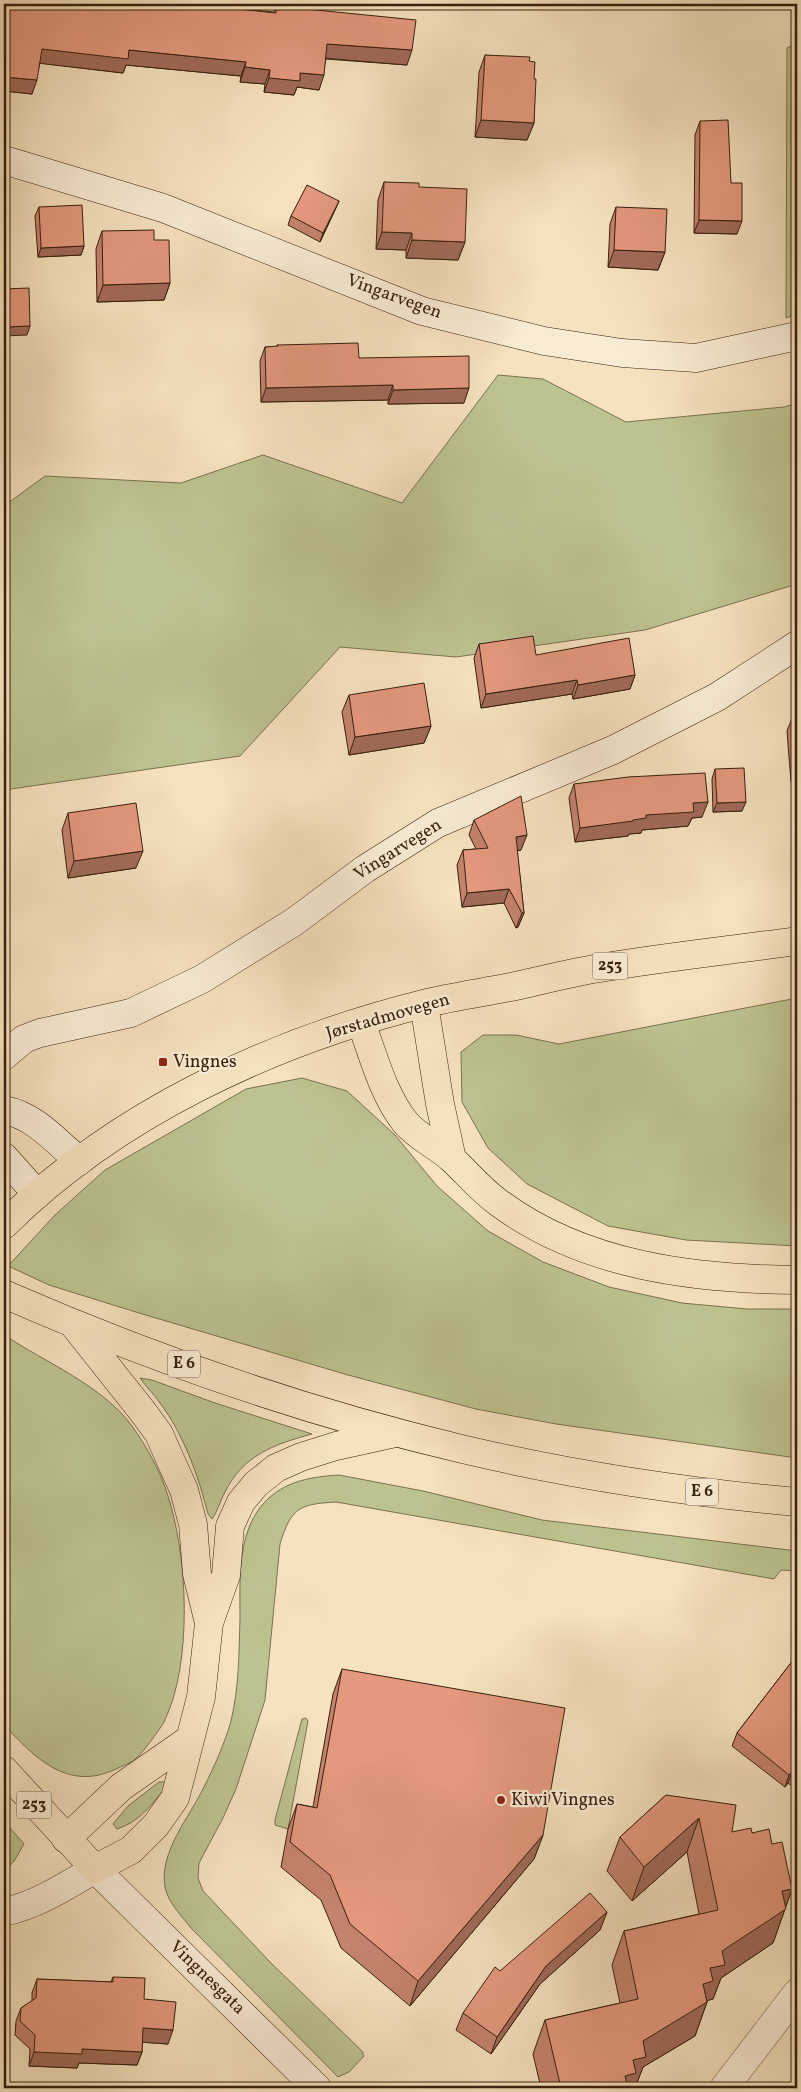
<svg xmlns="http://www.w3.org/2000/svg" width="801" height="2092" font-family="Vollkorn,serif">
<style>
.green{fill:#bdc390;stroke:#7a714e}
.lines{fill:none;stroke-linecap:round;stroke-linejoin:round}
.street-casing{stroke:#685039;stroke-width:29}
.secondary-casing{stroke:#381f0d;stroke-width:29}
.primary-casing{stroke:#381f0d;stroke-width:29}
.highway-casing{stroke:#381f0d;stroke-width:29}
.street{stroke:#f9ecd5;stroke-width:28}
.secondary{stroke:#f9ecd5;stroke-width:28}
.primary{stroke:#f6e2be;stroke-width:28}
.highway{stroke:#f6e2be;stroke-width:28}
.wall{fill:#c4836c;stroke:#381f0d}
.shaded-wall{fill:#a06a58;stroke:#381f0d}
.building{fill:#e4987e;stroke:#381f0d}
.poi-dot{fill:#8f2418;stroke:#f9ecd5;stroke-width:2}
.labels{text-anchor:middle;dominant-baseline:central;stroke-width:4.5;stroke-linejoin:round;paint-order:stroke}
.shield{fill:#f9ecd5;stroke:#725c49;stroke-width:1}
.shield-label{font-size:16px;font-weight:bold;fill:#381f0d}
.street-label{font-size:18px;fill:#381f0d;stroke:#f9ecd5}
.poi-label{font-size:18px;fill:#381f0d;stroke:#f9ecd5;text-anchor:start}
</style>
<rect width="100%" height="100%" fill="#f6e2be"/>
<filter id="stains"><feTurbulence type="fractalNoise" baseFrequency=".004" numOctaves="4"/><feColorMatrix values="0 0 0 0 .2 0 0 0 0 .09 0 0 0 0 .02 0 0 0 .5 -.17"/></filter>
<radialGradient id="worn" r=".72"><stop offset=".6" stop-color="#630" stop-opacity="0"/><stop offset="1" stop-color="#630" stop-opacity=".3"/></radialGradient>
<path class="green" d="M797 43V314L786 318 787 48Z
M498 375 543 379 626 422 784 407 797 403V584L645 630 456 657 340 647 240 756 4 790V506L45 476 181 483 263 455 402 503Z
M797 998V1246L686 1240 608 1226 527 1184 488 1148 462 1102 461 1052 483 1035H516L559 1044Z
M302 1078 347 1091 395 1135 437 1186 488 1231 543 1262 609 1287 682 1303 747 1309H797V1458L556 1424 476 1409 348 1375 139 1313 49 1285 8 1266 55 1215 105 1170 246 1089Z
M4 1335C45 1362 103 1386 132 1426 146 1446 160 1470 167 1493 188 1555 193 1663 164 1722 160 1729 155 1735 151 1741 146 1747 140 1756 133 1761 128 1764 122 1766 116 1769 68 1792 35 1758 4 1725Z
M140 1378 152 1380 215 1403 312 1434C275 1444 243 1455 225 1492 220 1501 218 1511 212 1519L208 1514C198 1475 184 1435 160 1403 154 1394 146 1387 140 1378Z
M339 1475 423 1491 542 1520 797 1551V1571L781 1570 774 1579 336 1502C299 1504 291 1508 280 1544L265 1700 236 1789 223 1818 199 1863 198 1878 203 1891 270 1962 362 2051 364 2056 349 2072 338 2077 191 1928C182 1916 168 1903 165 1887 159 1852 189 1818 204 1787 214 1767 225 1743 231 1721 239 1688 239 1653 240 1619 240 1584 237 1539 259 1509 279 1482 308 1477 339 1475Z
M306 1718 308 1721 288 1829 275 1825V1820L302 1719Z
M159 1782H165L167 1786C153 1803 140 1822 117 1829L113 1824 128 1806Z
M4 1821 24 1844 14 1861 4 1872Z"/>
<g class="lines">
<g class="street-casing">
<path id="street" d="M4 1912C37 1905 66 1886 95 1869
M724 2088 797 1993"/>
</g>
<g class="secondary-casing">
<path id="secondary" d="M4 160 163 208 422 311 544 341 622 353 696 358 797 336
M4 1056 24 1039 40 1033 131 1013 202 979 294 922 365 869 438 823 613 750 717 697 797 645
M4 1110C34 1115 57 1142 79 1161
M4 1157 37 1194
M95 1869 317 2088"/>
</g>
<g class="primary-casing">
<path id="primary" d="M4 1225C116 1114 271 1042 423 1004 455 996 488 992 520 985 547 979 574 972 600 968 666 957 732 950 797 941
M4 1770 95 1869"/>
</g>
<g class="highway-casing">
<path id="highway" d="M424 1004 440 1104 452 1159
M361 1022C373 1055 383 1094 405 1122 417 1137 438 1146 452 1159 468 1174 481 1190 499 1203 584 1266 694 1279 797 1280
M4 1294C151 1358 306 1412 462 1449 572 1475 685 1492 797 1502
M74 1325 143 1412 159 1434 170 1459 184 1490 193 1524 197 1574 209 1623
M66 1839 121 1787 190 1739
M95 1869 131 1850 156 1825 175 1798 201 1697 209 1623 226 1575 230 1526 241 1502 256 1484 276 1468 301 1457 336 1446 395 1433"/>
</g>
<use href="#street" class="street"/>
<use href="#secondary" class="secondary"/>
<use href="#primary" class="primary"/>
<use href="#highway" class="highway"/>
</g>
<path class="wall" d="M94 4H201L200 5 274 12 276 6 407 65 326 59 319 90 297 87 294 95 264 92 265 84 240 82 241 76 126 65 123 73 40 63 32 94 4 91 94 5Z
M485 55 529 61 534 79V123L527 140 475 137 479 72Z
M700 121 731 183 737 234 694 233 695 135Z
M384 182 419 187 465 242 458 260 406 258V250L376 249 378 200Z
M339 201 335 210 320 242 288 225 291 216Z
M39 207 84 246 81 255 38 257 35 216Z
M616 207 665 252 658 270 608 267 610 224Z
M102 231 154 240 170 283 164 300 97 302 96 249Z
M277 345 359 358 464 403 388 404V400L261 402 260 361 265 347H277Z
M797 520V550L792 530 795 521Z
M479 644 536 655 635 675 630 689 573 699 572 694 481 708 474 658Z
M349 695 431 726 424 743 349 755 342 712Z
M794 713H797V782H791L787 731Z
M715 769 742 811 713 812 712 779Z
M574 784 702 817 692 818 688 826 642 830 641 833 629 834 628 836 575 842 569 798Z
M68 813 136 868 68 878 62 830Z
M474 820 521 850 517 851 524 913 518 927 516 928 504 903 462 907 457 865 463 850 476 849 469 835Z
M797 1655V1790L788 1783 785 1787 732 1746 737 1733Z
M342 1669 543 1835 534 1859 410 2006 341 1948 321 1900 281 1867 288 1829 297 1804 313 1807 333 1694Z
M666 1795 732 1832 752 1833 772 1844 792 1889 773 1943 721 1978 713 1999 707 2000V2002L695 2036 643 2067 635 2088H541L533 2054 545 2020 620 2003 612 1965 624 1931 699 1914 687 1852 632 1901 607 1871 620 1837Z
M797 1874V1890L792 1886 795 1877Z
M607 1912 600 1930 540 1984 491 2054 456 2030 463 2013 500 1971Z
M113 1977 144 1999 168 2044 142 2042V2052L137 2065 79 2063 77 2068 29 2066 30 2049 15 2035 16 2021 21 2008 32 2001V1993L37 1979 111 1982Z"/>
<path class="shaded-wall" d="M327 44 412 50 407 65 322 58Z
M42 49 129 50 246 62 241 76 126 65 123 73 37 63Z
M245 67 270 70 265 84 240 82Z
M300 73 324 75 319 90 297 87 294 95 264 92 269 78Z
M4 77 37 80 32 94 4 91Z
M481 120 534 123 527 140 475 137Z
M339 201 335 210 320 242 323 233Z
M699 220 742 221 737 234 694 233Z
M382 232 412 233 406 250 376 249Z
M412 240 465 242 458 260 406 258Z
M84 246 81 255 38 257 41 248Z
M614 250 665 252 658 270 608 267Z
M170 283 164 300 97 302 103 285Z
M30 326 27 335 4 336V327Z
M4 383H7L4 391Z
M393 385 388 400 261 402 266 388Z
M469 388 464 403 388 404 393 390Z
M635 675 630 689 573 699 578 685Z
M577 680 572 694 481 708 486 694Z
M431 726 424 743 349 755 355 737Z
M797 766V782H791Z
M708 802 702 817 692 818 688 826 642 830 641 833 629 834 628 836 575 842 580 828 633 820 646 815 693 803Z
M746 802 742 811 713 812 717 803Z
M527 835 521 850 510 851 516 837Z
M143 851 136 868 68 878 74 861Z
M509 889 504 903 462 907 467 893Z
M522 913H524L518 927 516 928Z
M793 1770 788 1783 785 1787 789 1775Z
M699 1818 687 1852 632 1901 644 1867Z
M543 1835 534 1859 410 2006 418 1981Z
M792 1889 773 1943 721 1978 713 1999 706 2001 707 2002 695 2036 643 2067 635 2088H621L625 2076 643 2041 703 1984 710 1968 722 1951 782 1891Z
M607 1912 600 1930 540 1984 491 2054 497 2037 546 1966Z
M143 2028 173 2030 168 2044 138 2042Z
M82 2049 142 2052 137 2065 79 2063 77 2068 29 2066 34 2052Z"/>
<path class="building" d="M4 4H77L97 6 98 4H201L200 5 276 13V6L416 20 412 50 327 44 324 75 300 73V81L269 78 270 70 245 67 246 62 129 50 128 59 42 49 37 80 4 77Z
M485 55 530 57 529 61 535 62 534 79H536L534 123 481 120Z
M728 120 731 183H742V221L699 220 700 121Z
M384 182 419 183V187L467 189 465 242 412 240V233L382 232Z
M307 185 339 201 323 233 291 216Z
M82 205 84 246 41 248 39 207Z
M616 207 667 209 665 252 614 250Z
M154 230V240H169L170 283 103 285 102 231Z
M29 288 30 326 5 327V326H4V289Z
M4 326H5L7 383H4Z
M358 343 359 358 469 356V388L393 390V385L266 388 265 347 278 346 277 345Z
M797 520V528L795 521Z
M533 636 536 655 629 638 635 675 578 685 577 680 486 694 479 644Z
M424 683 431 726 355 737 349 695Z
M794 713H797V761Z
M744 768 746 802 717 803 715 769Z
M705 773 708 802 693 803 694 812 646 815V818L633 820V821L580 828 574 784 628 777Z
M521 796 527 835 516 837 524 913H522L509 889 467 893 463 850 488 848 474 820Z
M136 803 143 851 74 861 68 813Z
M797 1655V1774L793 1770 789 1775 737 1733Z
M342 1669 565 1708 543 1835 418 1981 350 1924 330 1875 290 1842 297 1804 317 1808Z
M666 1795 736 1805 732 1832 751 1828 752 1833 769 1829 772 1844 782 1842 792 1889 782 1891 786 1909 722 1951 725 1965 710 1968 713 1981 703 1984 707 2002 643 2041 646 2057 633 2060 636 2073 625 2076 628 2088H561L545 2020 638 1999 624 1931 718 1910 699 1818 644 1867 620 1837Z
M590 1893 607 1912 546 1966 497 2037 463 2013 495 1967 500 1971Z
M113 1977 145 1978 144 1999 176 2002 173 2030 143 2028 142 2052 82 2049V2054L34 2052 35 2035 20 2021 21 2008 36 1998 37 1979 113 1982Z"/>
<g class="poi-dot">
<rect x="158" y="1057" width="10" height="10" rx="2.5"/>
<circle cx="501" cy="1800" r="5"/>
</g>
<g class="labels">
<g class="shield">
<rect x="592.5" y="952.5" width="35" height="27" rx="4"/>
<rect x="168" y="1350.5" width="32" height="27" rx="4"/>
<rect x="686" y="1478.5" width="32" height="27" rx="4"/>
<rect x="16.5" y="1791.5" width="35" height="27" rx="4"/>
</g>
<g class="shield-label">
<text x="610" y="966">253</text>
<text x="184" y="1364">E 6</text>
<text x="702" y="1492">E 6</text>
<text x="34" y="1805">253</text>
</g>
<g class="street-label">
<text transform="translate(394 297) rotate(20)">Vingarvegen</text>
<text transform="translate(398 850) rotate(-32)">Vingarvegen</text>
<text transform="translate(388 1017) rotate(-16)">Jørstadmovegen</text>
<text transform="translate(207 1978) rotate(44)">Vingnesgata</text>
</g>
<g class="poi-label">
<text x="173" y="1062">Vingnes</text>
<text x="511" y="1800">Kiwi Vingnes</text>
</g>
</g>
<rect width="801" height="2092" fill="none" stroke="#f6e2be" stroke-width="20"/>
<rect x="5" y="5" width="791" height="2082" fill="none" stroke="#381f0d" stroke-width="2.5"/>
<rect x="10" y="10" width="781" height="2072" fill="none" stroke="#381f0d"/>
<rect width="100%" height="100%" filter="url(#stains)"/>
<rect width="100%" height="100%" fill="url(#worn)"/>
</svg>
